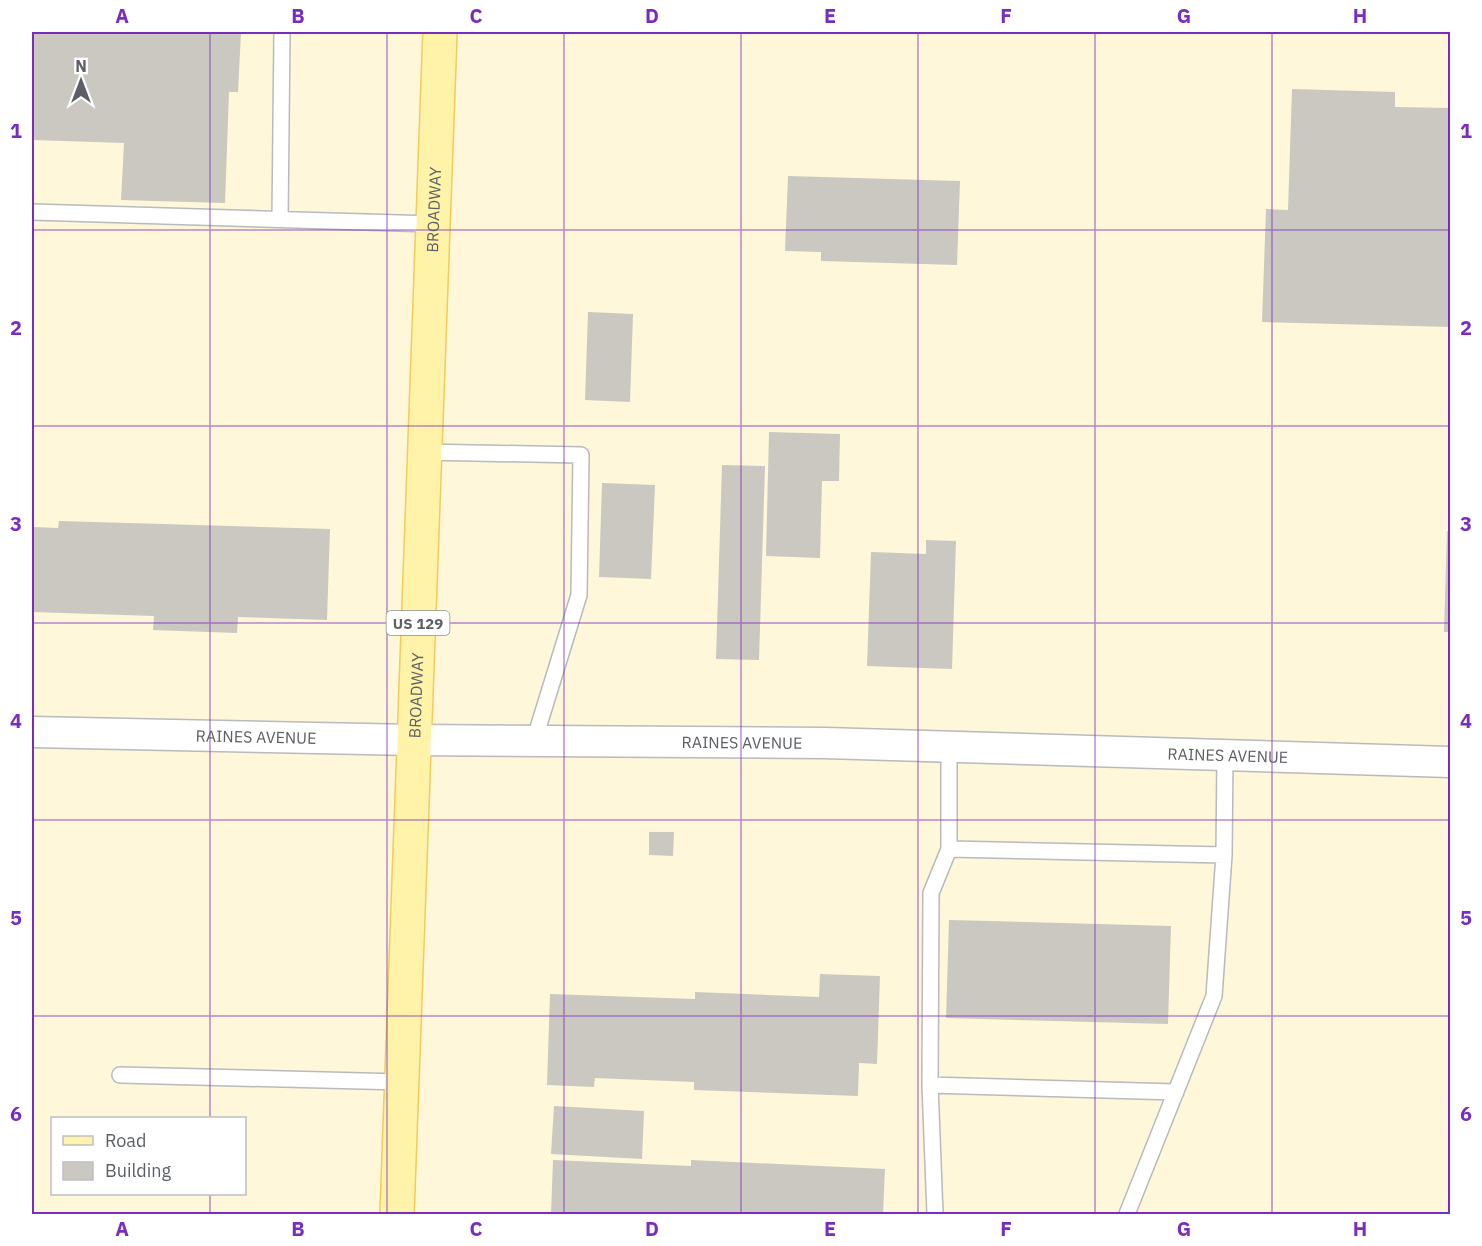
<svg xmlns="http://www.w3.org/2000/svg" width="1482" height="1246" font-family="'IBM Plex Sans',sans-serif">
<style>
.commercial{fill:#fef7da;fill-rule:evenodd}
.building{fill:#cac8c1}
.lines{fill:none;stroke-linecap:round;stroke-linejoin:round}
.service-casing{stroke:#b7babe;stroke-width:18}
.minor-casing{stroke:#b7babe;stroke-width:33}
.primary-casing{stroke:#f3cb59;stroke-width:36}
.service{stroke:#fff;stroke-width:15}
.minor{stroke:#fff;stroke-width:30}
.primary{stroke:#fff3a9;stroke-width:33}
.grid{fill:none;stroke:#7b2cbf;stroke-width:1.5;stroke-opacity:0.55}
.labels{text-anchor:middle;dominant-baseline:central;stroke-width:4.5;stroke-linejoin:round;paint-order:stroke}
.shield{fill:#fff;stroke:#8d9093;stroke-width:1.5}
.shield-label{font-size:15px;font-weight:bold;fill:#5c6065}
.street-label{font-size:16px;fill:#5c6065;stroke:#fff}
.neatline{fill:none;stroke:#7b2cbf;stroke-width:2}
.grid-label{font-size:20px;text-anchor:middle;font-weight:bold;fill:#7b2cbf}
</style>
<rect width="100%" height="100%" fill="#efede4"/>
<path class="commercial" d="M32 32H1450V1214H32ZM52 1118H244V1194H52Z"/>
<path class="building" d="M32 32H241L238 92H229L225 203 121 200 124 143 32 140Z
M1292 89 1395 92V107L1450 108V327L1262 322 1266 209 1288 210Z
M788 176 960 181 957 265 821 261V252L785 251Z
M588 312 633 314 630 402 585 400Z
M769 432 840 434 839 481H822L820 558 766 556Z
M722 465 765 466 759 660 716 659Z
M602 483 655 485 651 579 599 577Z
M59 521 330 529 327 620 238 617 237 633 153 630 154 616 32 612V527L58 528Z
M1447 531 1450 532V632H1444Z
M926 540 956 541 952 669 867 666 871 552 926 554Z
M649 832H674L673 856 649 855Z
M949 920 1171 926 1168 1024 946 1018Z
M820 974 880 976 877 1064 859 1063 858 1096 694 1090V1082L595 1078 594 1087 547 1085 550 994 695 999V992L819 997Z
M554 1106 644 1111 642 1159 551 1154Z
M553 1160 691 1166V1160L885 1169 883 1214H551Z"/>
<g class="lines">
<g class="service-casing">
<path id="service" d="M32 212 433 224
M280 219 282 32
M424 452 581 455 579 595 534 741
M949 747V849L1224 855 1225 756
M120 1075 402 1082
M930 1085 1176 1092
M935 1214 930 1085 931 893 949 849
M1127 1214 1214 996 1224 855"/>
</g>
<g class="minor-casing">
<g id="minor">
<path id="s1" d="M32 732 414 740 825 743 1450 762"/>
</g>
</g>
<g class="primary-casing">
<g id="primary">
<path id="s2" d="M397 1214 440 32"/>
</g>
</g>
<use href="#service" class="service"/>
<use href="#minor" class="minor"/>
<use href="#primary" class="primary"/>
</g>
<path class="grid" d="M210 32V1118M387 32V1214M564 32V1214M741 32V1214M918 32V1214M1095 32V1214M1272 32V1214M32 230H1450M32 426H1450M32 623H1450M32 820H1450M32 1016H1450M210 1194V1214"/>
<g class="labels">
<rect class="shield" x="386.5" y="611" width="63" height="24" rx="4.5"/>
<g class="shield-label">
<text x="418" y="623">US 129</text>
</g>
<g class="street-label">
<text stroke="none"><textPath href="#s2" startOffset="1005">BROADWAY</textPath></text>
<text stroke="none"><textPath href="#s2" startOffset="519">BROADWAY</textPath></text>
<text stroke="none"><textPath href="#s1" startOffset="224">RAINES AVENUE</textPath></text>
<text stroke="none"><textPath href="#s1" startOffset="710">RAINES AVENUE</textPath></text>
<text stroke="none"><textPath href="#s1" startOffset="1196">RAINES AVENUE</textPath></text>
</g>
</g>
<rect width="1482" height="1246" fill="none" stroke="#ffffff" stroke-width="66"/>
<rect x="51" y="1117" width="195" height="78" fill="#ffffff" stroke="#bebfc1" stroke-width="1.5"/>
<rect x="63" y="1136" width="30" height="9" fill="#fff3a9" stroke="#bebfc1" stroke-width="1.5"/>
<text x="105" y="1147" font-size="18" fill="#5c6065">Road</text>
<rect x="63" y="1162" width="30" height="18" fill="#cac8c1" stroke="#bebfc1" stroke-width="1.5"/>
<text x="105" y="1177" font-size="18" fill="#5c6065">Building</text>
<g transform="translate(81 81)" stroke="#ffffff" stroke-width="4.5" paint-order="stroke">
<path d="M0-4.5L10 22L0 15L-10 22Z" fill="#5c6065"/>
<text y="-9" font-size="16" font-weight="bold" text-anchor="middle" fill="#5c6065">N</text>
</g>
<rect x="33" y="33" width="1416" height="1180" class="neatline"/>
<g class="grid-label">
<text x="122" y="23">A</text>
<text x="298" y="23">B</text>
<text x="476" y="23">C</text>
<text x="652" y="23">D</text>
<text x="830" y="23">E</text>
<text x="1006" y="23">F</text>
<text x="1184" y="23">G</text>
<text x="1360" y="23">H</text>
<text x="16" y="138">1</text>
<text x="1466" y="138">1</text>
<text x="16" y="335">2</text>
<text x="1466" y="335">2</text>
<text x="16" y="531">3</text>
<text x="1466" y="531">3</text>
<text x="16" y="728">4</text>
<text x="1466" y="728">4</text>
<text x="16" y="925">5</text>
<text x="1466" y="925">5</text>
<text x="16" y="1121">6</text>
<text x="1466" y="1121">6</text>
<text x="122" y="1236">A</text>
<text x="298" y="1236">B</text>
<text x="476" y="1236">C</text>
<text x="652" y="1236">D</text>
<text x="830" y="1236">E</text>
<text x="1006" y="1236">F</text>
<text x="1184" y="1236">G</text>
<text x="1360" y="1236">H</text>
</g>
</svg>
